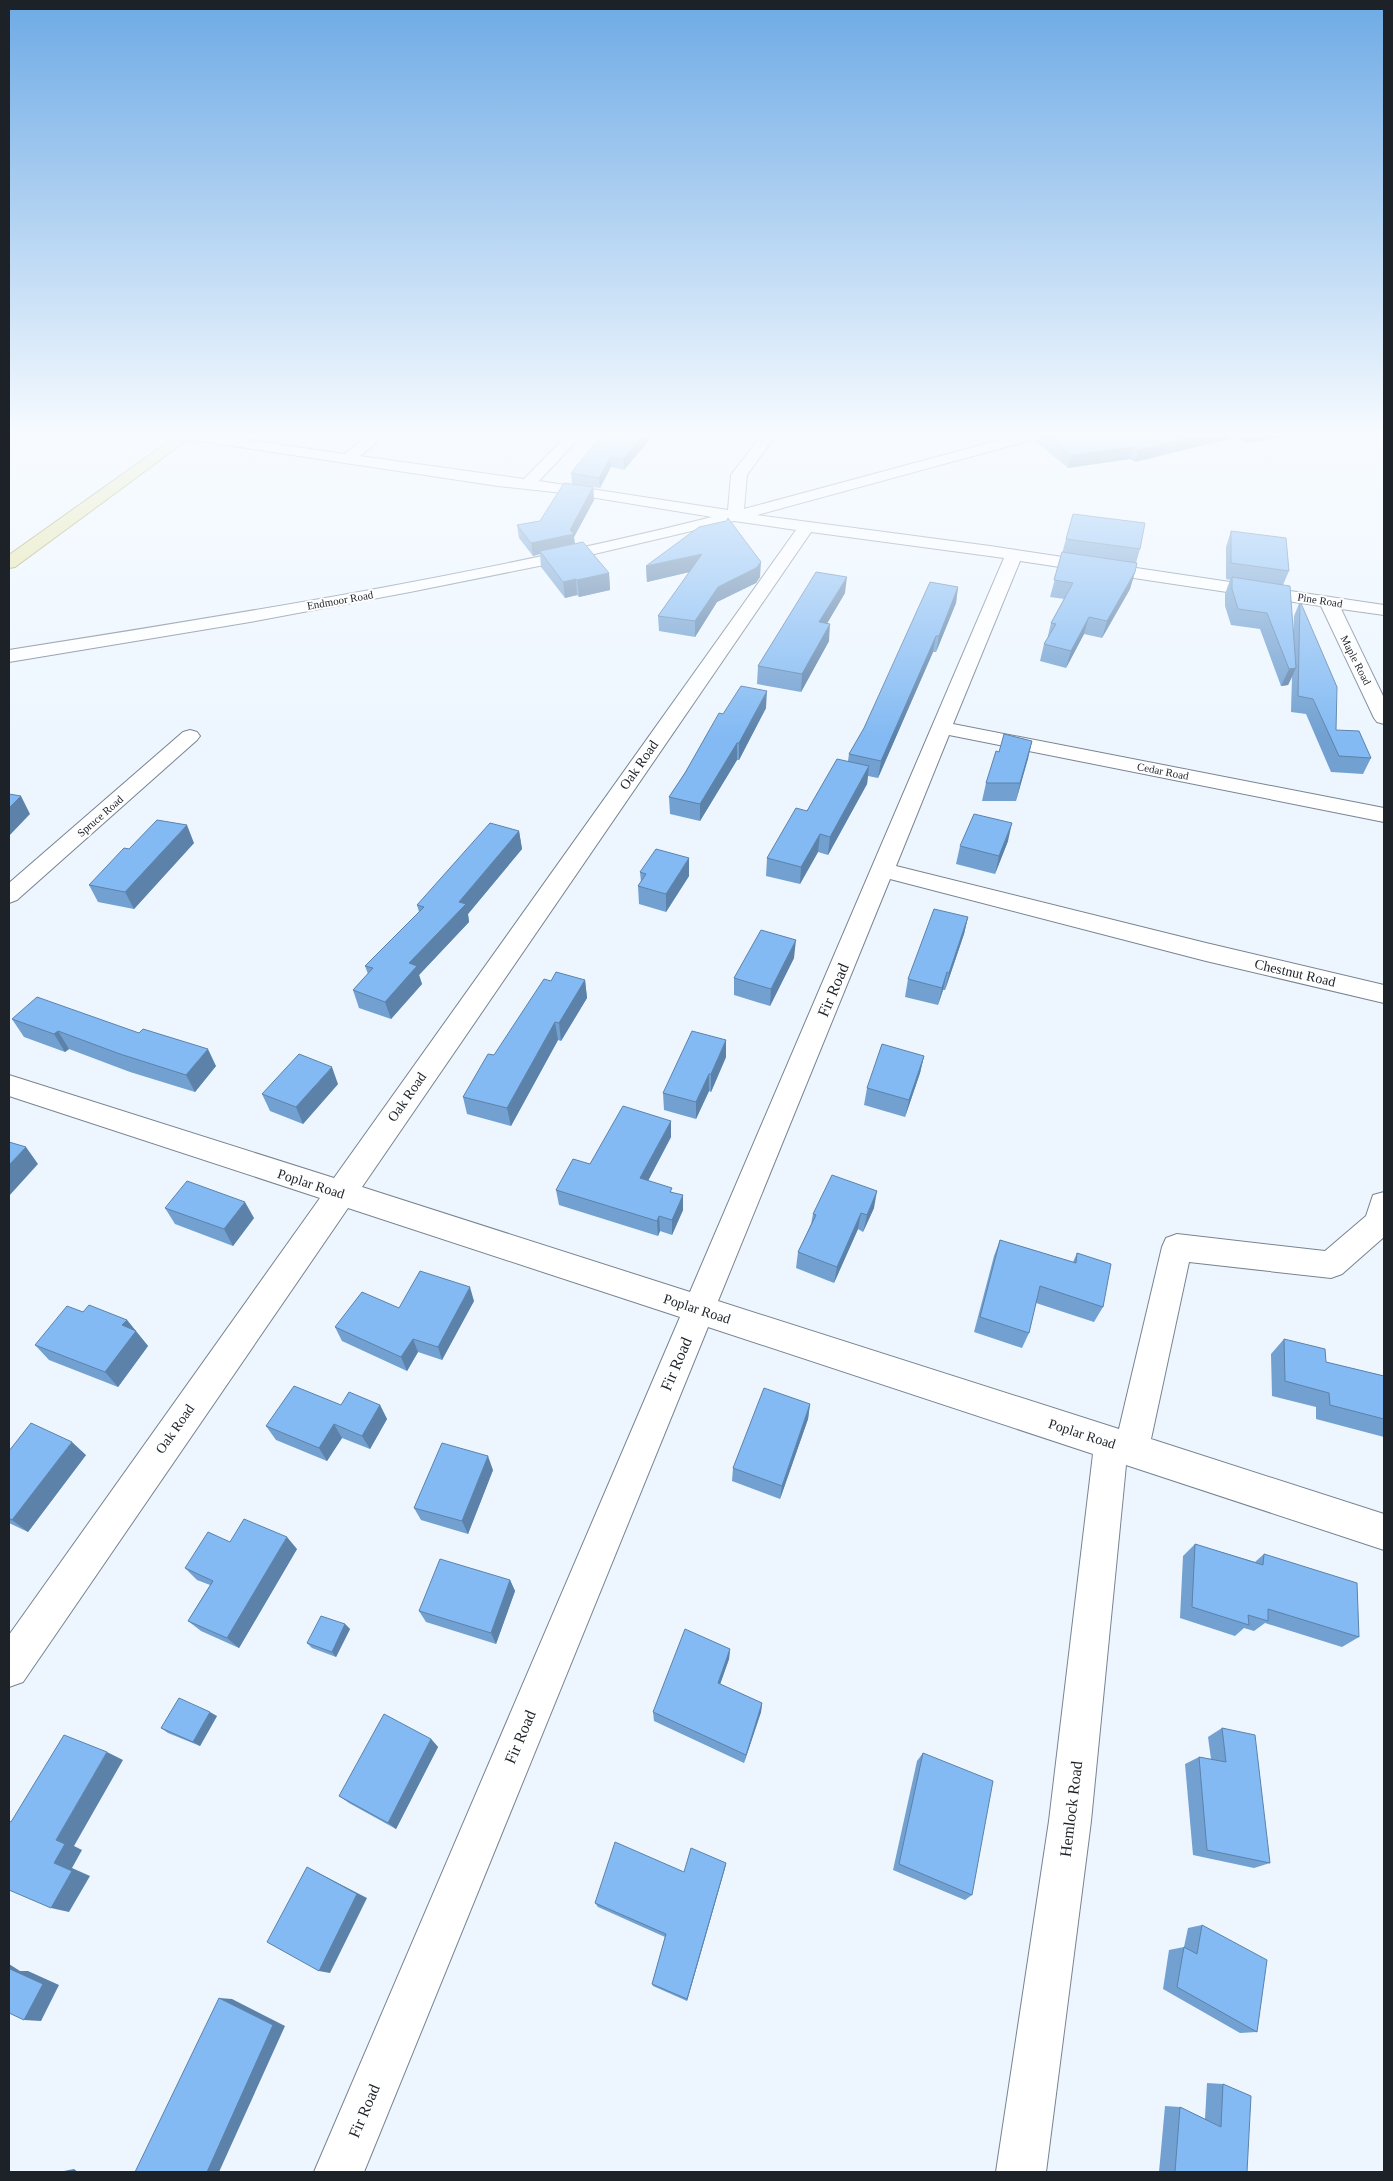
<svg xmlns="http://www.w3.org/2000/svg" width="1393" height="2181" font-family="Georgia,serif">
<rect width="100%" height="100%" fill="#edf6ff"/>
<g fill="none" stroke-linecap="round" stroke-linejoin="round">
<g stroke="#788491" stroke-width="2">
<path id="minor" d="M 181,432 L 194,432 L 344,454 L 373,432 L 389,432 L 360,456 L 524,479 L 570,432 L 585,432 L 539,481 L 728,510 L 731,475 L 764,432 L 778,432 L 747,475 L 744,509 L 1029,432 L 1052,432 L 1050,435 L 757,515 L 990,546 L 1384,605 L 1384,615 L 1341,609 L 1384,698 L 1384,724 L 1377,722 L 1374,718 L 1321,606 L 1020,561 L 953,724 L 1384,808 L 1384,822 L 949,735 L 896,866 L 1206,943 L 1384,985 L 1384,1003 L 1206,961 L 890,879 L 718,1301 L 1119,1429 L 1162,1247 L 1166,1238 L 1177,1234 L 1325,1251 L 1366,1216 L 1373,1195 L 1384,1192 L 1384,1237 L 1342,1274 L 1331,1278 L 1189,1262 L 1151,1439 L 1384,1514 L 1384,1550 L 1126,1465 L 1091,1821 L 1046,2172 L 996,2172 L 1049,1821 L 1093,1454 L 708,1327 L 364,2172 L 314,2172 L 680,1317 L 348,1208 L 23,1682 L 9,1687 L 9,1635 L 320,1198 L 9,1096 L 9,1075 L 334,1178 L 796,530 L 734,521 L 569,560 L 410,592 L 250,622 L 9,662 L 9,650 C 244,613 480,575 712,517 L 572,494 L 498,486 L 186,439 L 181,438 L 179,435 ZM 811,532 L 1004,558 L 690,1292 L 362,1187 Z
M 190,730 L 197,732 L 200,736 L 197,740 L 17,900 L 9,903 L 9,883 L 183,732 Z"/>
</g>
<g stroke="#93924a" stroke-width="2">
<path id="major" d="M 182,432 L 198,432 L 15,567 L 9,568 L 9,555 Z"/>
</g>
<use href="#minor" fill="#fff" fill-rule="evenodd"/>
<use href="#major" fill="#e4e29d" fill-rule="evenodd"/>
</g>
<path fill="#71a0d1" d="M 656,432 L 624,470 L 611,467 L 600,488 L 593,487 L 594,500 L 574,537 L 575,544 L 609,573 L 610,590 L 579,597 L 577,595 L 565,598 L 541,567 L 540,554 L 533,556 L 519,538 L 517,525 L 540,521 L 572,484 L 571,473 Z
M 1037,432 L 1319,432 L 1244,443 L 1236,437 L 1135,462 L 1130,459 L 1068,468 L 1035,441 Z
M 1231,531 L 1289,571 L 1283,585 L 1293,636 L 1294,616 L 1300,601 L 1336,730 L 1371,758 L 1363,774 L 1331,772 L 1306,714 L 1291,712 L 1292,677 L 1288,685 L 1281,686 L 1260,629 L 1231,625 L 1225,606 L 1225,594 L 1230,580 L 1226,579 L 1226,547 Z
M 1066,539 L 1140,549 L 1136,563 L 1135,572 L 1130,589 L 1102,638 L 1084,634 L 1066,668 L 1040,661 L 1044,644 L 1047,640 L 1051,623 L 1064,599 L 1050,597 Z
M 646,566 L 760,577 L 756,583 L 717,602 L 695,637 L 659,631 L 658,616 L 690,572 L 647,582 Z
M 958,587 L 956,603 L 936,652 L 933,652 L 878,778 L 868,776 L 867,784 L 828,855 L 818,852 L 800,884 L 766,876 L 767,858 L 848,761 L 849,754 Z
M 845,593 L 827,623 L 829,641 L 801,692 L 757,684 L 758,666 Z
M 766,708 L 739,760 L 737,760 L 700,821 L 670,814 L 669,797 L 723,714 Z
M 1032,741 L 1016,801 L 982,801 L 986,783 L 999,752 Z
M 519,831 L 522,849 L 468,914 L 469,922 L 419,975 L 422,984 L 391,1019 L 359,1008 L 353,990 L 368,974 L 365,966 L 419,912 L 417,905 Z
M 1008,841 L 995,874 L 956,864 L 960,846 Z
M 194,843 L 134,909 L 98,902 L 89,885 L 129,849 Z
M 640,872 L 689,876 L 666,912 L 639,904 L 638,886 L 641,882 Z
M 968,917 L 964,934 L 945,990 L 943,990 L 938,1005 L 905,997 L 908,979 Z
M 794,958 L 770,1006 L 734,995 L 734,978 Z
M 585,980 L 587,998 L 561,1041 L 558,1040 L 511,1126 L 467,1114 L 463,1097 L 551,981 Z
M 12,1019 L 216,1066 L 195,1092 L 130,1072 L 69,1049 L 65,1052 L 24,1037 Z
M 924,1056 L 920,1073 L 905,1117 L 864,1105 L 867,1088 Z
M 726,1057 L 711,1092 L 709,1091 L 696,1119 L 664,1110 L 663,1093 Z
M 338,1084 L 303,1124 L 270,1111 L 262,1094 Z
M 671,1137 L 648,1181 L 672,1192 L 683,1210 L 672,1235 L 660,1231 L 658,1236 L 559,1205 L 556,1190 L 590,1164 Z
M 165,1208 L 254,1218 L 233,1246 L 175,1224 Z
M 874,1208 L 863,1232 L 858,1229 L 834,1283 L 796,1268 L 798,1252 L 811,1224 L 813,1214 Z
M 1000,1240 L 1073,1262 L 1077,1253 L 1103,1307 L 1094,1322 L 1036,1303 L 1029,1333 L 1022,1348 L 974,1332 L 994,1256 Z
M 474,1301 L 442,1360 L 418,1352 L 407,1371 L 342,1341 L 335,1327 L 399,1308 Z
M 83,1312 L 127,1320 L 148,1346 L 118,1387 L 49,1360 L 35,1345 Z
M 1284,1339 L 1326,1362 L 1384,1376 L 1384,1437 L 1316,1419 L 1316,1407 L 1272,1396 L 1271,1354 Z
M 810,1404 L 808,1419 L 780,1499 L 732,1481 L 733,1468 Z
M 341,1405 L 380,1405 L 387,1419 L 370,1449 L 342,1438 L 327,1461 L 276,1440 L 266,1426 Z
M 9,1451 L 86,1455 L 28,1532 L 9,1523 Z
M 493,1470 L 468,1534 L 421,1520 L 414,1508 Z
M 230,1542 L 297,1549 L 239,1648 L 201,1631 L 188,1621 L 210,1585 L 197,1580 L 185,1568 Z
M 1195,1544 L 1255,1562 L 1264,1554 L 1359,1637 L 1342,1647 L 1265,1623 L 1254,1631 L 1244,1628 L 1235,1636 L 1180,1618 L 1183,1556 Z
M 510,1580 L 515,1591 L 496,1644 L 426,1622 L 419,1611 Z
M 345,1624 L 350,1629 L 336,1657 L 312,1648 L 307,1643 Z
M 730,1649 L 729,1659 L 720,1684 L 762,1703 L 761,1712 L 744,1763 L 654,1721 L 653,1712 Z
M 217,1716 L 200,1746 L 168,1733 L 161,1728 Z
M 1222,1728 L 1270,1863 L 1254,1868 L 1193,1855 L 1185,1764 L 1199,1757 L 1211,1759 L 1208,1737 Z
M 431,1739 L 438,1747 L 396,1829 L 349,1803 L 339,1796 Z
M 923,1753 L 972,1895 L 965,1900 L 893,1870 L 917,1761 Z
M 726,1863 L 725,1868 L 687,2001 L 653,1986 L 652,1984 L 665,1937 L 598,1907 L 595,1903 L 684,1872 Z
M 1202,1925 L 1257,2032 L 1240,2033 L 1163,1989 L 1169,1950 L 1184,1947 L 1188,1928 Z
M 1207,2083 L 1223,2084 L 1247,2172 L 1159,2172 L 1165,2106 L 1180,2107 L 1205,2119 Z"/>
<path fill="#5c82aa" d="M 647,432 L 656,432 L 624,470 L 623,459 Z
M 1213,432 L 1238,432 L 1236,437 L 1135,462 L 1139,450 Z
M 1248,432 L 1319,432 L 1244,443 Z
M 1133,447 L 1130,459 L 1068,468 L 1071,455 Z
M 611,457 L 611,467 L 600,488 L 599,478 Z
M 593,487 L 594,500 L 574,537 L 575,547 L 540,551 L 540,554 L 533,556 L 531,543 L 570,530 Z
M 702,554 L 702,569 L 647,582 L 646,566 Z
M 761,562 L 760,577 L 756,583 L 717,602 L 695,637 L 695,621 L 718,587 Z
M 1135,572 L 1130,589 L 1102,638 L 1107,621 Z
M 609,573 L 610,590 L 579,597 L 577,580 Z
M 847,577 L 845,593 L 818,639 L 819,622 Z
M 576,579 L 577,595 L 565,598 L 563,582 Z
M 958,587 L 956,603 L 936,652 L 939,636 Z
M 1089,617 L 1084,634 L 1066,668 L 1071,651 Z
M 830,624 L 829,641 L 801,692 L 802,674 Z
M 936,636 L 933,652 L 878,778 L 881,761 Z
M 1296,668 L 1288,685 L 1281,686 L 1289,669 Z
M 767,691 L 766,708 L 739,760 L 739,743 Z
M 1032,741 L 1028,759 L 1016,801 L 1020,783 Z
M 737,743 L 737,760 L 700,821 L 700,804 Z
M 869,766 L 867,784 L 828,855 L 830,837 Z
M 21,796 L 30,814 L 9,836 L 9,808 Z
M 1012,823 L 1008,841 L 995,874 L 999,856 Z
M 187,825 L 194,843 L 134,909 L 125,892 Z
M 519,831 L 522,849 L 468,914 L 469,922 L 419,975 L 422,984 L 391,1019 L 385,1002 L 409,963 L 459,902 Z
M 820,834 L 818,852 L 800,884 L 801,867 Z
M 689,858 L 689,876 L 666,912 L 666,894 Z
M 968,917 L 964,934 L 945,990 L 949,973 Z
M 796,940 L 794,958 L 770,1006 L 771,989 Z
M 947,972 L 943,990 L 938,1005 L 942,988 Z
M 585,980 L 587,998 L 561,1041 L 559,1023 Z
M 555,1022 L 558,1040 L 511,1126 L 507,1108 Z
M 58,1031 L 69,1049 L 65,1052 L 54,1034 Z
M 726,1040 L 726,1057 L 711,1092 L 711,1074 Z
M 208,1049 L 216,1066 L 195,1092 L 186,1075 Z
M 924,1056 L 920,1073 L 905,1117 L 909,1100 Z
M 332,1067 L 338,1084 L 303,1124 L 296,1107 Z
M 709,1074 L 709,1091 L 696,1119 L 696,1102 Z
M 671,1121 L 671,1137 L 641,1194 L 640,1178 Z
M 26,1147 L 38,1164 L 9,1196 L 9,1165 Z
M 877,1191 L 874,1208 L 863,1232 L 867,1215 Z
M 683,1195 L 683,1210 L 672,1235 L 672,1220 Z
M 245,1202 L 254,1218 L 233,1246 L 224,1229 Z
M 861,1213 L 858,1229 L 834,1283 L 837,1267 Z
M 659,1216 L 660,1231 L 658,1236 L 657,1221 Z
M 470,1287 L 474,1301 L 442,1360 L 438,1347 Z
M 127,1320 L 148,1346 L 118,1387 L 105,1372 L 122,1325 Z
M 413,1339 L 418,1352 L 407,1371 L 401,1357 Z
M 810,1404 L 808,1419 L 780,1499 L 782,1486 Z
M 380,1405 L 387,1419 L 370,1449 L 362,1436 Z
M 334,1424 L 342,1438 L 327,1461 L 319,1448 Z
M 72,1442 L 86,1455 L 28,1532 L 12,1520 Z
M 488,1456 L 493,1470 L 468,1534 L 462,1521 Z
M 287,1537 L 297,1549 L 239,1648 L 227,1638 Z
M 510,1580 L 515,1591 L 496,1644 L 491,1633 Z
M 345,1624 L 350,1629 L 336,1657 L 332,1652 Z
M 730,1649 L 729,1659 L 717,1693 L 718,1683 Z
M 762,1703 L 761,1712 L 744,1763 L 746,1755 Z
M 210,1712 L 217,1716 L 200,1746 L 193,1742 Z
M 431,1739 L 438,1747 L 396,1829 L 388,1823 Z
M 107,1752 L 123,1760 L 74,1846 L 82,1850 L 72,1868 L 90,1876 L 69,1912 L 51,1908 L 56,1840 Z
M 726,1863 L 725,1868 L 687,2001 L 687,1999 Z
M 307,1867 L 367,1898 L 330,1973 L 319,1971 Z
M 9,1964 L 20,1971 L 28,1971 L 59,1985 L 41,2021 L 24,2020 L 9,1972 Z
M 219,1998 L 232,1999 L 285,2026 L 219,2172 L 207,2172 Z
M 74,2169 L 78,2172 L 66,2172 L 64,2171 Z"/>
<path fill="#83baf3" stroke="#5c82aa" d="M 604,432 L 647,432 L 623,459 L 611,457 L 599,478 L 571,473 Z
M 1041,432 L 1213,432 L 1139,450 L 1133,447 L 1071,455 Z
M 564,483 L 593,487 L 570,530 L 574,534 L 531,543 L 517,525 L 540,521 Z
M 1073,514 L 1145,523 L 1140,549 L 1066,539 Z
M 728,518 L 761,562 L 756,568 L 718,587 L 695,621 L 658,616 L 702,554 L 646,566 L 699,527 L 726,521 Z
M 1231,531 L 1286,538 L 1289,571 L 1231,563 Z
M 583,542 L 609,573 L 577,580 L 576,579 L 563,582 L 540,551 Z
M 1062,552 L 1137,563 L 1135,572 L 1107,621 L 1089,617 L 1071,651 L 1044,644 L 1056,624 L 1051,623 L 1073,583 L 1054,580 Z
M 816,572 L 847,577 L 819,622 L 830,624 L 802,674 L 758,666 Z
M 1232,577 L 1290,586 L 1296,668 L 1289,669 L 1267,613 L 1238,609 L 1232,589 Z
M 930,582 L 958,587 L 939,636 L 936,636 L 881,761 L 849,754 L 864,728 Z
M 1300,601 L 1337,687 L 1336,730 L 1359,731 L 1371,758 L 1339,756 L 1313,699 L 1298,696 Z
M 741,686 L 767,691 L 739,743 L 737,743 L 700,804 L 669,797 L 685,773 L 719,713 L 723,714 Z
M 1004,734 L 1032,741 L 1020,783 L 986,783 L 996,751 L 999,752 Z
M 837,759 L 869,766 L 830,837 L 820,834 L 801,867 L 767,858 L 796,808 L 807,811 Z
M 9,794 L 21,796 L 9,808 Z
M 974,814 L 1012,823 L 999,856 L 960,846 Z
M 157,820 L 187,825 L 125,892 L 89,885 L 124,848 L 129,849 Z
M 490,823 L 519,831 L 459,902 L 466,904 L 409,963 L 417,966 L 385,1002 L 353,990 L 373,968 L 365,966 L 424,907 L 417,905 Z
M 656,849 L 689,858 L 666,894 L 638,886 L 646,874 L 640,872 Z
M 934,909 L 968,917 L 949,973 L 947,972 L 942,988 L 908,979 Z
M 761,930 L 796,940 L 771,989 L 734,978 Z
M 556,972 L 585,980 L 559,1023 L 555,1022 L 507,1108 L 463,1097 L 488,1054 L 494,1055 L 544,979 L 551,981 Z
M 37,997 L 139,1033 L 143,1029 L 208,1049 L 186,1075 L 120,1054 L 58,1031 L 54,1034 L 12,1019 Z
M 692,1031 L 726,1040 L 711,1074 L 709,1074 L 696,1102 L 663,1093 Z
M 882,1044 L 924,1056 L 909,1100 L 867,1088 Z
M 299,1054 L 332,1067 L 296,1107 L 262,1094 Z
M 623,1106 L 671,1121 L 640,1178 L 672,1188 L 670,1192 L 683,1195 L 672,1220 L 659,1216 L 657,1221 L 556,1190 L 573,1159 L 590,1164 Z
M 9,1142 L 26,1147 L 9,1165 Z
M 832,1175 L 877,1191 L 867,1215 L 861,1213 L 837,1267 L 798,1252 L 816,1215 L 813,1214 Z
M 187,1181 L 245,1202 L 224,1229 L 165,1208 Z
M 1000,1240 L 1076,1263 L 1077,1253 L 1111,1264 L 1103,1307 L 1040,1286 L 1029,1333 L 980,1317 Z
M 420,1271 L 470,1287 L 438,1347 L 413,1339 L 401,1357 L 335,1327 L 362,1292 L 399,1308 Z
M 89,1305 L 127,1320 L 122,1325 L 136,1331 L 105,1372 L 35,1345 L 67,1306 L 83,1312 Z
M 1284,1339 L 1325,1349 L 1326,1362 L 1384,1376 L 1384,1419 L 1330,1405 L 1329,1393 L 1285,1381 Z
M 294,1386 L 341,1405 L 349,1392 L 380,1405 L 362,1436 L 334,1424 L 319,1448 L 266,1426 Z
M 764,1388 L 810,1404 L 782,1486 L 733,1468 Z
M 31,1423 L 72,1442 L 12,1520 L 9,1518 L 9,1451 Z
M 442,1443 L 488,1456 L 462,1521 L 414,1508 Z
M 244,1519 L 287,1537 L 227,1638 L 188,1621 L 213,1581 L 185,1568 L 208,1532 L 230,1542 Z
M 1195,1544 L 1263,1565 L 1264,1554 L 1357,1583 L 1359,1637 L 1268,1609 L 1268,1621 L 1248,1615 L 1249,1625 L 1192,1607 Z
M 440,1559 L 510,1580 L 491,1633 L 419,1611 Z
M 321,1616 L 345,1624 L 332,1652 L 307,1643 Z
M 685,1629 L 730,1649 L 718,1683 L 762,1703 L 746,1755 L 653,1712 Z
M 179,1698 L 210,1712 L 193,1742 L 161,1728 Z
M 384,1714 L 431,1739 L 388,1823 L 339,1796 Z
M 1222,1728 L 1255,1735 L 1270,1863 L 1207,1850 L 1199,1757 L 1226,1762 Z
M 64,1735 L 107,1752 L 56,1840 L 65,1844 L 54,1863 L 72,1871 L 51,1908 L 9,1890 L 9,1821 L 11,1822 Z
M 923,1753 L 993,1781 L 972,1895 L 899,1864 Z
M 615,1842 L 684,1872 L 691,1848 L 726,1863 L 687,1999 L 652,1984 L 666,1934 L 595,1903 Z
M 307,1867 L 357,1894 L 319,1971 L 267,1942 Z
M 1202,1925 L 1267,1960 L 1257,2032 L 1177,1987 L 1184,1947 L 1197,1954 Z
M 10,1969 L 43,1984 L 24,2020 L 9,2013 L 9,1972 Z
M 219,1998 L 273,2025 L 207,2172 L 135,2172 Z
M 1223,2084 L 1251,2096 L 1247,2172 L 1175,2172 L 1180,2107 L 1221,2127 Z"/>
<linearGradient id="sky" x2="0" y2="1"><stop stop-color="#6daae5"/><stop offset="0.59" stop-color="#f7fbff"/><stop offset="1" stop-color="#f7fbff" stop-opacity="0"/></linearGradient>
<rect width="1393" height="737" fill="url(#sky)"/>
<g text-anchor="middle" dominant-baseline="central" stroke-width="4" stroke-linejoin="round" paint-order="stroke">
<g font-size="11" fill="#1d2228" stroke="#fff">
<text transform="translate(340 600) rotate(-10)">Endmoor Road</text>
<text transform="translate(1320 600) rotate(9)">Pine Road</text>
<text transform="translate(1356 660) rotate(63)">Maple Road</text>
<text transform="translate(1163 771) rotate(11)">Cedar Road</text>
<text transform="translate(100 816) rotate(-41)">Spruce Road</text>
</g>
<g font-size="14" fill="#1d2228" stroke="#fff">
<text transform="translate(639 765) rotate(-55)">Oak Road</text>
<text transform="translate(1295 973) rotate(13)">Chestnut Road</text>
<text transform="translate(407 1097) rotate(-55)">Oak Road</text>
<text transform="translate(311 1184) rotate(18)">Poplar Road</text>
<text transform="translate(697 1309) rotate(18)">Poplar Road</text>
<text transform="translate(175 1429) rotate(-55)">Oak Road</text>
<text transform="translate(1082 1434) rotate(18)">Poplar Road</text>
</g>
<g font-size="16" fill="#1d2228" stroke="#fff">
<text transform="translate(833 990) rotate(-67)">Fir Road</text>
<text transform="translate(676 1364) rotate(-67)">Fir Road</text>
<text transform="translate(520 1737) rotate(-67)">Fir Road</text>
<text transform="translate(1071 1809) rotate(-83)">Hemlock Road</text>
<text transform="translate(364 2111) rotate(-67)">Fir Road</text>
</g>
</g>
<rect width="1393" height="2181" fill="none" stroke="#1d2228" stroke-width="20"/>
</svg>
